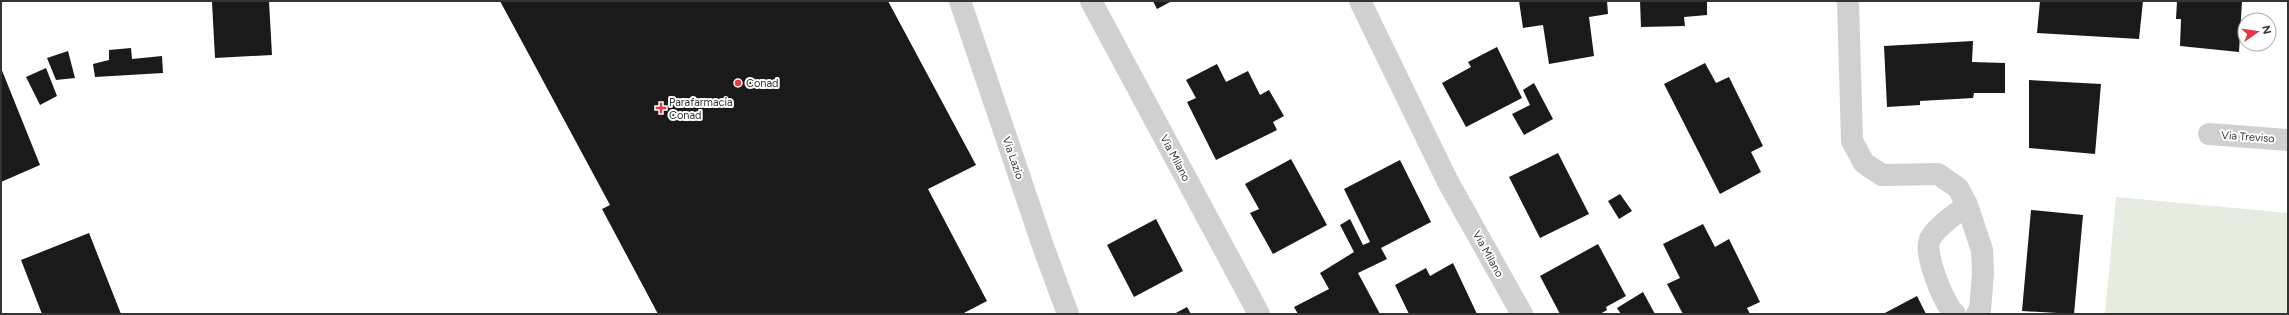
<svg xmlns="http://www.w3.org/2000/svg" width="2289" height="315" font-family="Figtree,sans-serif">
<rect width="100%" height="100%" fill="#fff"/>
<path fill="#e6ecdf" d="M 2116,197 L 2288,213 L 2288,314 L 2105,314 Z"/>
<path fill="#1a1a1a" d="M 269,1 L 272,55 L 215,58 L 212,2 Z
M 500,1 L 888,1 L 976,165 L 928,189 L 987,301 L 962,314 L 658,314 L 602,209 L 610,205 Z
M 1153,1 L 1172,1 L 1157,9 Z
M 1519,1 L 1607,1 L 1608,14 L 1589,17 L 1594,56 L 1549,64 L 1543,25 L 1523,28 Z
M 1640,1 L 1707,1 L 1707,15 L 1684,17 L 1685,26 L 1641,27 Z
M 2040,1 L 2143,1 L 2139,39 L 2037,33 Z
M 2177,1 L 2242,1 L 2239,52 L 2180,46 L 2181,19 L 2176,19 Z
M 1973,41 L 1972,62 L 2005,63 L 2005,93 L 1974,93 L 1973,98 L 1920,101 L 1920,105 L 1887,107 L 1884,46 Z
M 1497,47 L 1522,98 L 1466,127 L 1442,83 L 1471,67 L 1468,62 Z
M 131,48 L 132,59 L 162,56 L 163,73 L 95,77 L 93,64 L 109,60 L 109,50 Z
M 68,51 L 75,78 L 56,80 L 47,58 Z
M 1705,63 L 1716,83 L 1729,77 L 1763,146 L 1751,152 L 1761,172 L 1720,194 L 1664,84 Z
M 1217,64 L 1226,82 L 1248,71 L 1260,95 L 1269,90 L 1284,116 L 1273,122 L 1277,130 L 1216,160 L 1187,102 L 1196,98 L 1186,80 Z
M 1,68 L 40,165 L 1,182 Z
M 46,68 L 57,96 L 40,105 L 26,77 Z
M 2029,80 L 2101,84 L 2095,154 L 2029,148 Z
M 1534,83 L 1553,119 L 1524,135 L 1512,114 L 1530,105 L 1523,90 Z
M 1558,153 L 1589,214 L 1540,238 L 1509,177 Z
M 1291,159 L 1327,225 L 1273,254 L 1250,213 L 1259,209 L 1245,184 Z
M 1400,160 L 1431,222 L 1381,248 L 1387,259 L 1358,273 L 1380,314 L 1298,314 L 1294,307 L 1329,289 L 1320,273 L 1354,252 L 1340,225 L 1350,219 L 1363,245 L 1370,242 L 1344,189 Z
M 1620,194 L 1632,211 L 1619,219 L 1608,201 Z
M 2031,210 L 2083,215 L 2074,314 L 2022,311 Z
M 1156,219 L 1183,271 L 1134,297 L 1107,245 Z
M 1703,224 L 1715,247 L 1729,239 L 1760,302 L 1747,308 L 1750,314 L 1683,314 L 1667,284 L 1680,278 L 1663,244 Z
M 89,233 L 121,314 L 42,314 L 21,260 Z
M 1598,244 L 1626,296 L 1606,307 L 1607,310 L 1600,314 L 1560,314 L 1540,276 Z
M 1453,263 L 1477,314 L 1409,314 L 1395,285 L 1426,268 L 1430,276 Z
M 1643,292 L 1655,314 L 1621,314 L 1617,308 Z
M 1917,296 L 1926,314 L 1883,314 Z
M 1187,307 L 1191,314 L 1174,314 Z"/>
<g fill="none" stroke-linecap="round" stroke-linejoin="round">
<path stroke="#d0d0d0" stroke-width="22" d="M 960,1 L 1044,249 L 1068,314
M 1091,1 L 1259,314
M 1360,1 L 1448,182 L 1522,314
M 1848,1 L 1852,141 L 1864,163 L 1882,175 L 1938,174 L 1958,188 L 1967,205 L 1982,250 L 1983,273 L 1980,311 L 1977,314
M 2209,134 L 2288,140
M 1955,314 C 1944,305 1923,252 1930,239 C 1938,225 1955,215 1967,205"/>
</g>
<g fill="#e63946" stroke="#fff" stroke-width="1.5">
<circle cx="738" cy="83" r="4"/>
<path d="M659 102h4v4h4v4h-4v4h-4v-4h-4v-4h4z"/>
</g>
<g text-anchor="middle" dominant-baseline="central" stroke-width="4" stroke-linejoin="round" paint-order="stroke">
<g font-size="11" fill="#333" stroke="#fff" text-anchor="start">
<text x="746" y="83">Conad</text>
<text x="669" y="102">Parafarmacia<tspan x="669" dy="13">Conad</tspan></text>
</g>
<g font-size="11" fill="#333" stroke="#fff">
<text transform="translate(2248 137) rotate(4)">Via Treviso</text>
<text transform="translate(1013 158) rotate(71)">Via Lazio</text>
<text transform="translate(1175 158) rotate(62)">Via Milano</text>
<text transform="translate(1488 254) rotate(61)">Via Milano</text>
</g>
</g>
<rect width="2289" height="315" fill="none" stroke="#333333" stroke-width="4"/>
<g transform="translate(2257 32) rotate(77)"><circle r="19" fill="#ffffff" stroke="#adadad"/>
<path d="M0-3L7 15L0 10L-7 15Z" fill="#e63946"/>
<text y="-6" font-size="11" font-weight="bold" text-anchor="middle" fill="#333333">N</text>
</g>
</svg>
